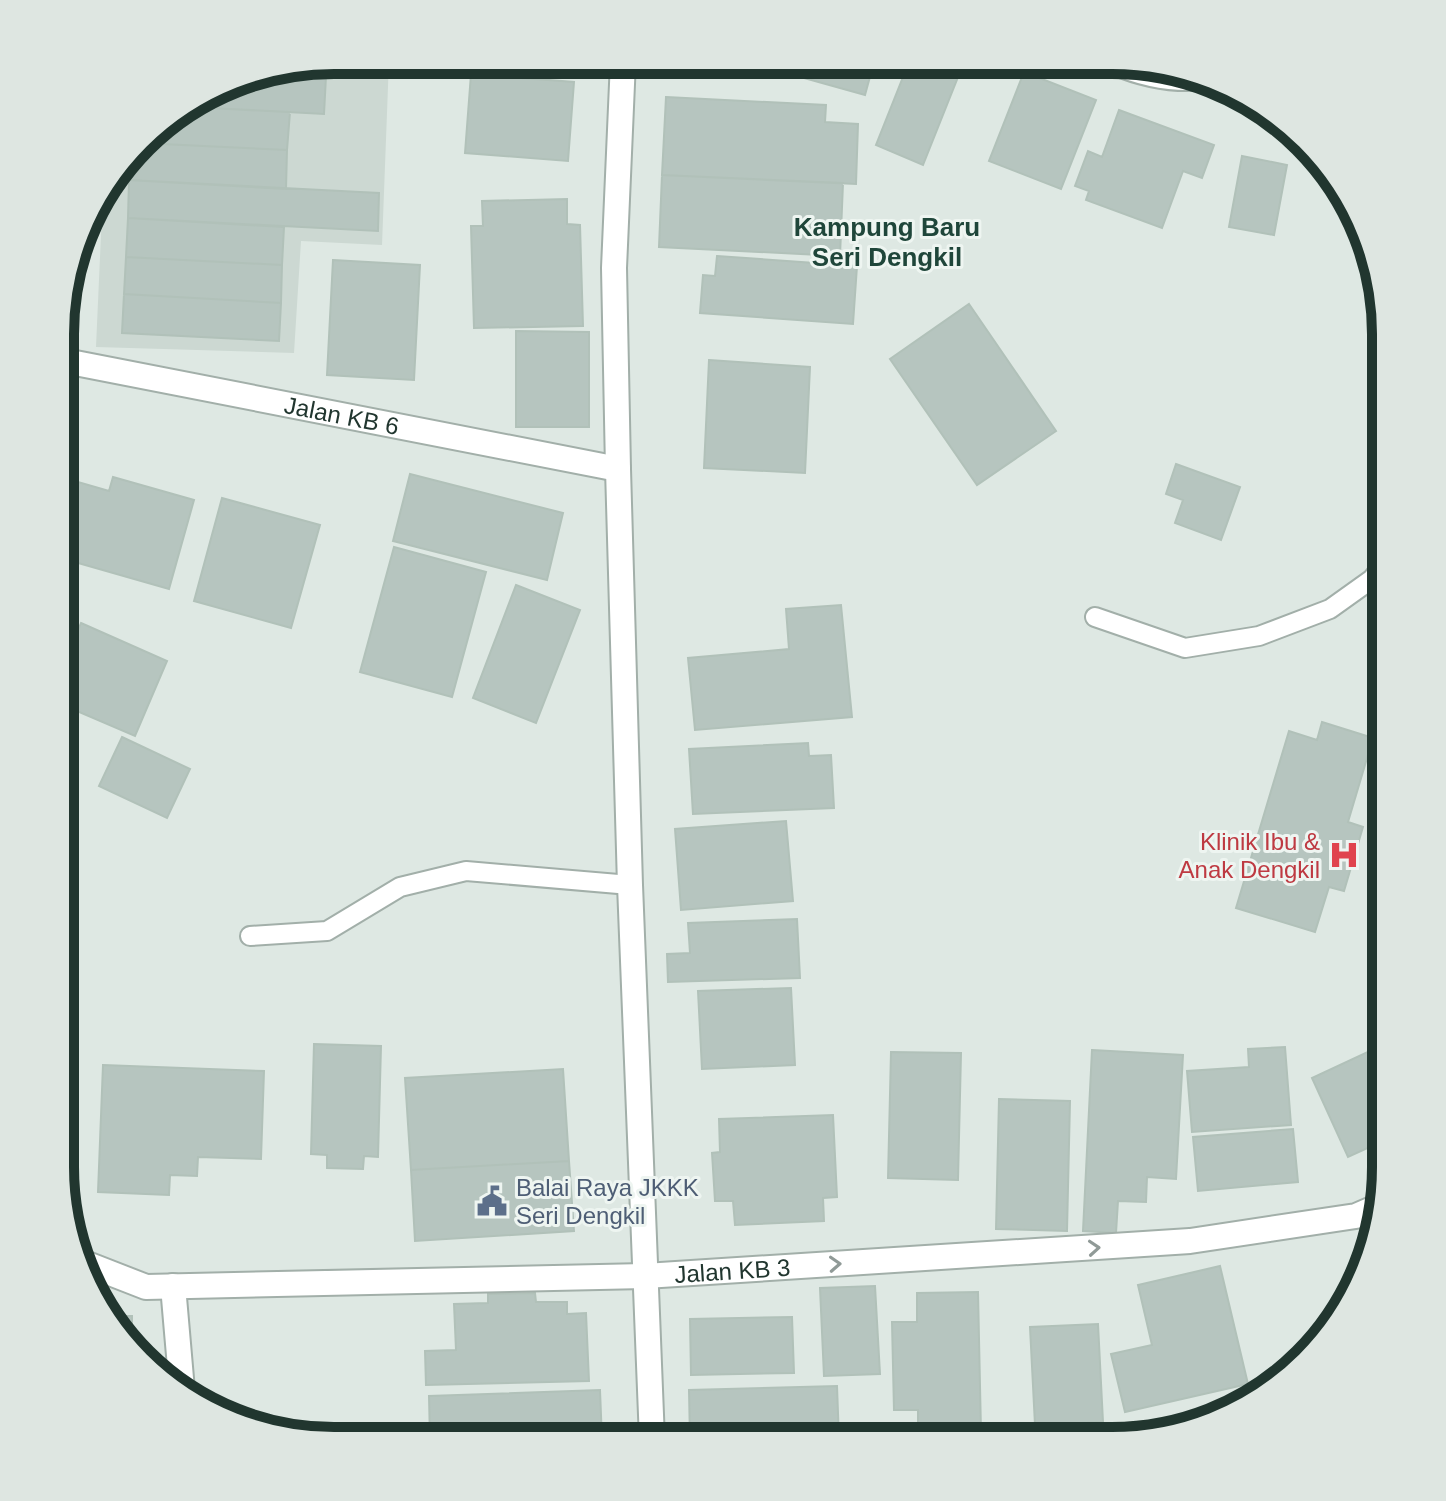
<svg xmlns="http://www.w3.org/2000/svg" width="1446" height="1501" font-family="Arial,sans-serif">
<rect width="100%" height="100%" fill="#dee8e3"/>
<path fill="#ccd8d2" d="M 334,60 L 389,60 L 382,245 L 301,241 L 294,353 L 96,347 L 103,190 L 154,128 L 245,75 Z"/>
<path fill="#b6c5bf" stroke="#b1c1b9" stroke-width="2" d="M 327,61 L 326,76 L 258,73 Z
M 724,61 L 764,61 L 763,70 Z
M 781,61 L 874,62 L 865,95 L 779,71 Z
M 909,62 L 964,62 L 923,165 L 876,145 Z
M 1024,72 L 1096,100 L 1061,189 L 989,161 Z
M 258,73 L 326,76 L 324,114 L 189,107 L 245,75 Z
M 471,74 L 574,82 L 568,161 L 465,153 Z
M 666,97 L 826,105 L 825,122 L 858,124 L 856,184 L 662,175 Z
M 189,107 L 290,112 L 287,150 L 141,143 L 154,128 Z
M 1119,110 L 1214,145 L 1202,178 L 1183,171 L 1162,228 L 1086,200 L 1089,191 L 1075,186 L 1088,151 L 1102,157 Z
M 141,143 L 287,150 L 286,189 L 129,180 L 130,156 Z
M 1242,156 L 1287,165 L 1274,235 L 1229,227 Z
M 662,175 L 843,183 L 840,256 L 659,247 Z
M 129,180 L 379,193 L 378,231 L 128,218 Z
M 567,199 L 567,224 L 580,225 L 583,326 L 474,328 L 471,226 L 483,226 L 482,201 Z
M 128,218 L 284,227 L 282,265 L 126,257 Z
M 717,256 L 857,266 L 853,324 L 700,313 L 703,275 L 715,276 Z
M 126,257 L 282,265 L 281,303 L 124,294 Z
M 333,260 L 420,265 L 414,380 L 327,375 Z
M 124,294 L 281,303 L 279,341 L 122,333 Z
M 969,304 L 1056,431 L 977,485 L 890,359 Z
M 516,331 L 589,332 L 589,427 L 516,427 Z
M 709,360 L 810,367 L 805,473 L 704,468 Z
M 1176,464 L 1240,487 L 1221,540 L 1175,523 L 1183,500 L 1166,494 Z
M 410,474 L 563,513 L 547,580 L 393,541 Z
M 113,477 L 194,500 L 169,589 L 64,559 L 64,503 L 71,480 L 109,491 Z
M 222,498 L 320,525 L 291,628 L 194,601 Z
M 394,547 L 486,572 L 452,697 L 360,672 Z
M 516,585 L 580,610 L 536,723 L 473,698 Z
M 841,605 L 852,717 L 695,730 L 688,658 L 789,649 L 786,609 Z
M 81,623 L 167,661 L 135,736 L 63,705 L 63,665 Z
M 1322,722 L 1373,738 L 1348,822 L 1363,827 L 1344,891 L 1329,887 L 1315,932 L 1236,908 L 1289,731 L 1317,740 Z
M 122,737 L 190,769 L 167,818 L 99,786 Z
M 808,743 L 809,756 L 831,755 L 834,808 L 693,814 L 689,749 Z
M 786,821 L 793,901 L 681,910 L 675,829 Z
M 62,869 L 71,872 L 62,896 Z
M 797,919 L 800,978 L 668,982 L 667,954 L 690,953 L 688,923 Z
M 791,988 L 795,1065 L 702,1069 L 698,991 Z
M 314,1044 L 381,1046 L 378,1157 L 364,1156 L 363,1169 L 327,1168 L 327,1155 L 311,1154 Z
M 1285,1047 L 1291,1125 L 1192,1132 L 1187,1071 L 1249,1067 L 1248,1049 Z
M 1374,1049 L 1385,1074 L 1385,1090 L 1371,1096 L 1385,1126 L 1385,1140 L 1348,1157 L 1312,1078 Z
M 1092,1050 L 1183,1055 L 1176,1179 L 1147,1177 L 1146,1202 L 1118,1201 L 1116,1233 L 1083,1231 Z
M 891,1052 L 961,1053 L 958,1180 L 888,1178 Z
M 103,1065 L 264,1071 L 261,1159 L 198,1157 L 197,1176 L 170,1175 L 169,1195 L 98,1192 Z
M 563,1069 L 569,1161 L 411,1170 L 405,1078 Z
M 999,1099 L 1070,1101 L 1067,1231 L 996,1229 Z
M 833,1115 L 837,1197 L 823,1198 L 824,1221 L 735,1225 L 733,1201 L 715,1201 L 712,1153 L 720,1152 L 719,1119 Z
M 1293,1129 L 1298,1182 L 1198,1191 L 1193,1137 Z
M 569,1161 L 574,1231 L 415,1241 L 411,1170 Z
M 1220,1266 L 1248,1384 L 1125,1412 L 1111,1354 L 1152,1345 L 1138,1285 Z
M 875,1286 L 880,1374 L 824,1376 L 820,1288 Z
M 978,1292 L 981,1432 L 918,1433 L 918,1410 L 894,1410 L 892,1322 L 917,1322 L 917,1293 Z
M 535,1293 L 536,1302 L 567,1302 L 567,1314 L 586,1313 L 589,1381 L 426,1385 L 425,1351 L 456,1350 L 454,1304 L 488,1303 L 488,1294 Z
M 105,1316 L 132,1316 L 132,1344 L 106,1320 Z
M 792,1317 L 794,1373 L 691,1375 L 690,1319 Z
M 1098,1324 L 1103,1422 L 1035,1425 L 1030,1327 Z
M 837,1386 L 839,1440 L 690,1440 L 689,1390 Z
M 600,1390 L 602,1440 L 430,1440 L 429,1396 Z
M 356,1435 L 357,1440 L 316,1440 L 308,1438 Z"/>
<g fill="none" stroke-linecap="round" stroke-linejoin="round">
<g stroke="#a2afa9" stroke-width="22">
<path id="service" d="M 1095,617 L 1185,648 L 1259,636 L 1330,609 L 1372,579 L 1385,563
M 250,936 L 327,931 L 400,887 L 466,871 L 630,885"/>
</g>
<g stroke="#a2afa9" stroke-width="28">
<g id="minor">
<path d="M 623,61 L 614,268 L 618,469 L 630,885 L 652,1440"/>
<path d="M 1114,62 C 1140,73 1165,79 1193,78"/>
<path id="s1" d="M 65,361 L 618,469"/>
<path id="s2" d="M 87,1264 L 146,1287 L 645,1276 L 1190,1241 L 1356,1216 L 1379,1206"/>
<path d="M 173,1286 L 182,1390"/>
</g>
</g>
<use href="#service" stroke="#fff" stroke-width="18"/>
<use href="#minor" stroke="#fff" stroke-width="24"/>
</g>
<defs><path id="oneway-chevron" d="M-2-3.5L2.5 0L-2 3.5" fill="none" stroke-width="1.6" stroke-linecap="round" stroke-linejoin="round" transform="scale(2)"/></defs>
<g stroke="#909a97">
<use href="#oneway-chevron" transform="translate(1094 1248) rotate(-4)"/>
<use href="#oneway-chevron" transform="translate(835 1264) rotate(-3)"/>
</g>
<defs>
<g id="hospital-bare" transform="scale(2.4)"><path d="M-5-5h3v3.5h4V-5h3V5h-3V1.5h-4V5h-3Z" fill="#e0444e" stroke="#eef5f1" stroke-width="2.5" paint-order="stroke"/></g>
<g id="civic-bare" transform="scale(2.4)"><path d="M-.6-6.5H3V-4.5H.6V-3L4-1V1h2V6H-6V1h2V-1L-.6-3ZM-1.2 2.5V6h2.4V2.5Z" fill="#5c6f8a" stroke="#eef5f1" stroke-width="2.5" paint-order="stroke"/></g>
</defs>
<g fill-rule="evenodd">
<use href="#hospital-bare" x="1344" y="855"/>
<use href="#civic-bare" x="492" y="1201"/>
</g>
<g text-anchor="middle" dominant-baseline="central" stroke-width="6" stroke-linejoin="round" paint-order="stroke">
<g font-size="24" fill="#21362f" stroke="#eef5f1">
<text stroke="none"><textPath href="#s1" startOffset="282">Jalan KB 6</textPath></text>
<text stroke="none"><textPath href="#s2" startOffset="650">Jalan KB 3</textPath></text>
</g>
<g font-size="24" fill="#be3a42" stroke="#eef5f1" text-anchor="end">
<text x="1320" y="841">Klinik Ibu &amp;<tspan x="1320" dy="28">Anak Dengkil</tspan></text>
</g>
<g font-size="24" fill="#4e5e75" stroke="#eef5f1" text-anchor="start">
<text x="516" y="1187">Balai Raya JKKK<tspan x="516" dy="28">Seri Dengkil</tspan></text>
</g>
<g font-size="26" font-weight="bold" fill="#1f463a" stroke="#eef5f1">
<text x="887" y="227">Kampung Baru<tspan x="887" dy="30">Seri Dengkil</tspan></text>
</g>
</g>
<path d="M0 0H1446V1501H0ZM334 74H1112A260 260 0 0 1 1372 334V1167A260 260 0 0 1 1112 1427H334A260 260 0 0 1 74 1167V334A260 260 0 0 1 334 74Z" fill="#dee6e1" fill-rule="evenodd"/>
<path fill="none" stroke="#21362f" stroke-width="10" d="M334 74H1112A260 260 0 0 1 1372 334V1167A260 260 0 0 1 1112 1427H334A260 260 0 0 1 74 1167V334A260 260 0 0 1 334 74Z"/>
</svg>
